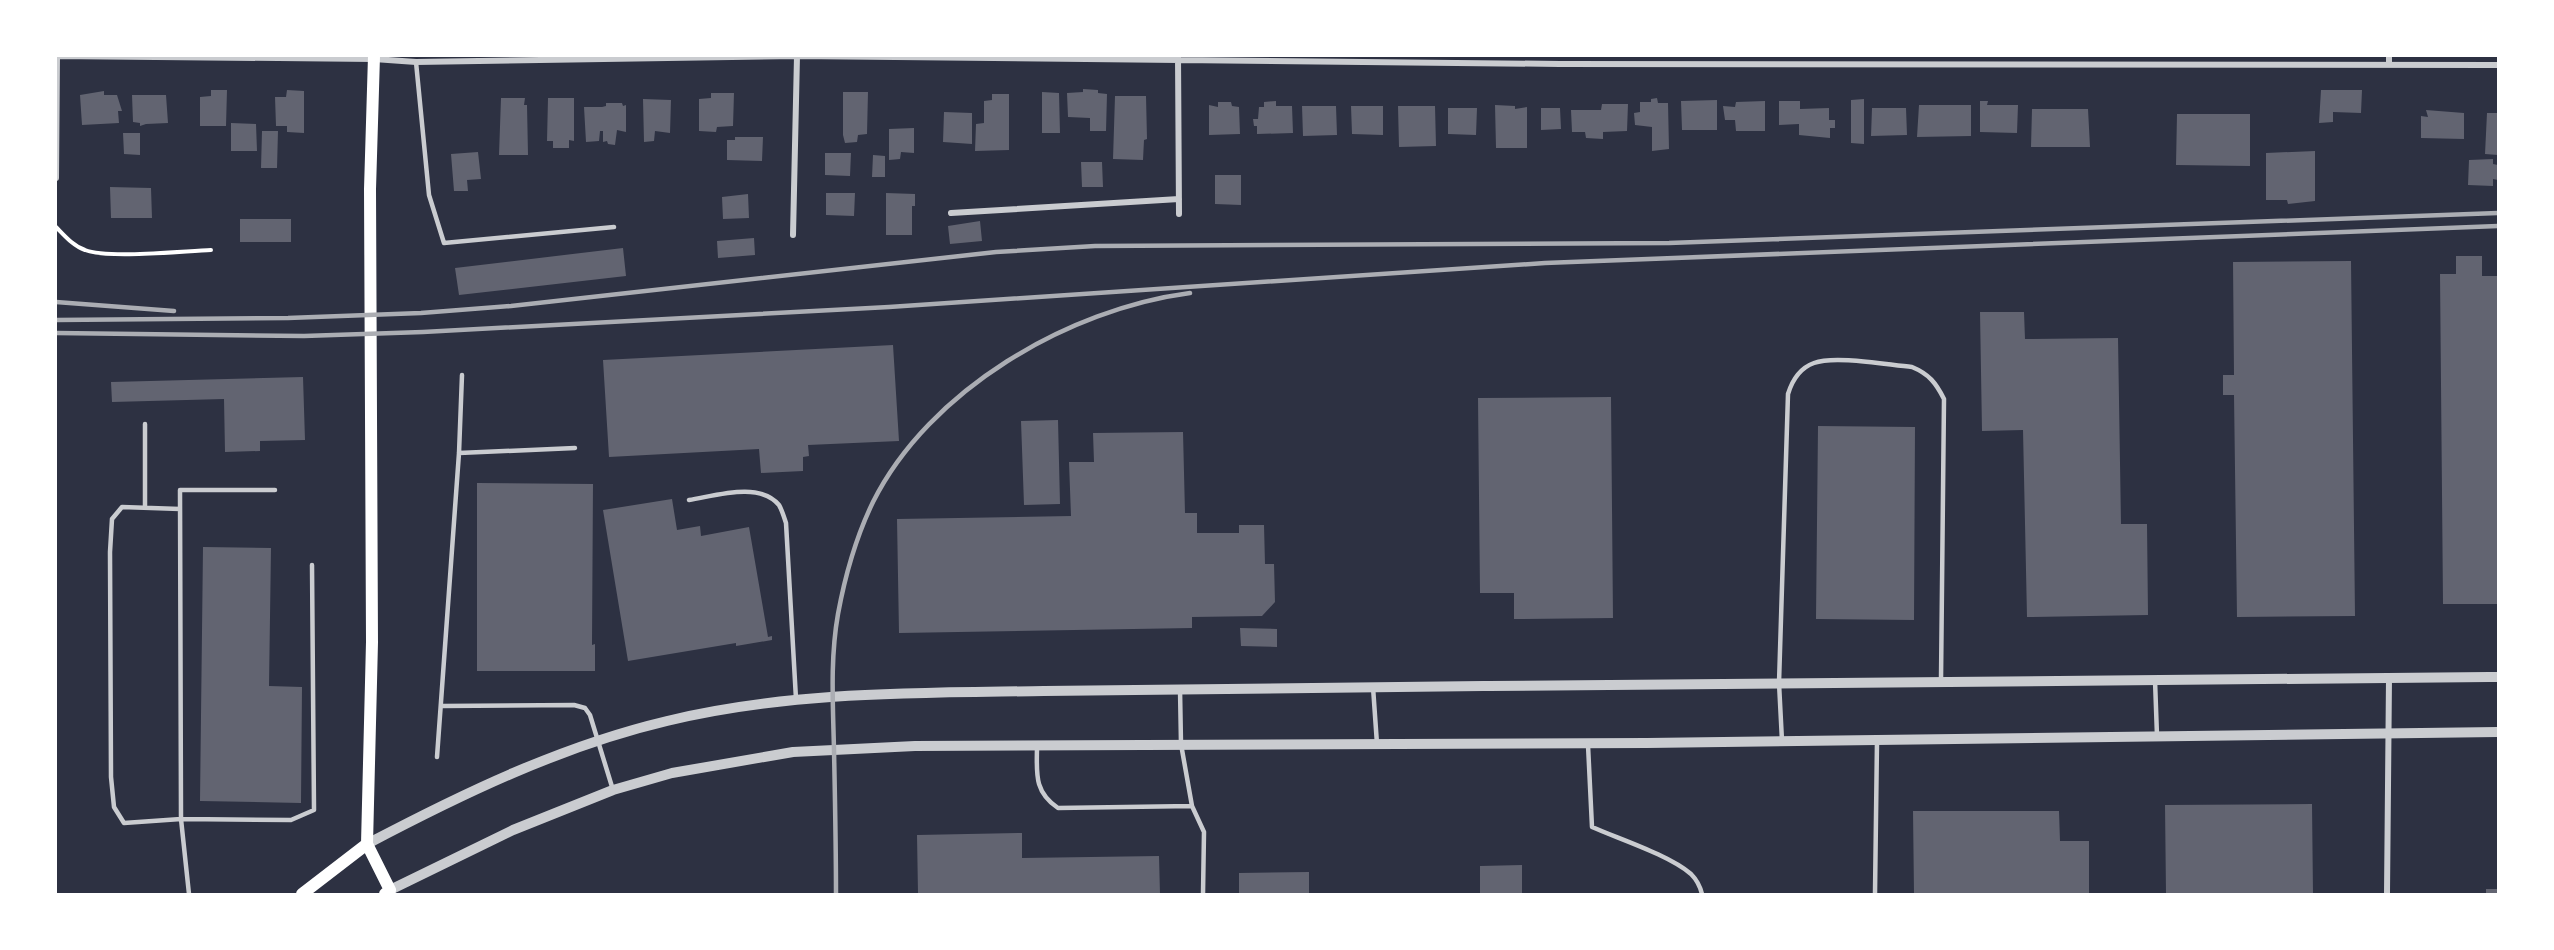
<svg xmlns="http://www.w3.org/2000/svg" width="2554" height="950" font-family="'IBM Plex Sans',sans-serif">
<rect width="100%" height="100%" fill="#2d3142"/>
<path fill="#626471" d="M 1083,89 L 1098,90 L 1098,93 L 1107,94 L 1106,131 L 1090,131 L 1090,118 L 1068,117 L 1067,93 L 1083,92 Z
M 211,90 L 227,90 L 226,126 L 200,126 L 200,97 L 211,96 Z
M 287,90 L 304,91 L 304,133 L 287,132 L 287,126 L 276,126 L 275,97 L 286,97 Z
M 2321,90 L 2362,90 L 2361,113 L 2333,112 L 2333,122 L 2319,123 Z
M 104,91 L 104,95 L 117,95 L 122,111 L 118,111 L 119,123 L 82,125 L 80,95 Z
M 843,92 L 868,92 L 867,134 L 858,135 L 857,142 L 845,143 L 843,135 Z
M 1042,92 L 1059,93 L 1060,133 L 1042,133 Z
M 711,93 L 734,93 L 733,126 L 717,127 L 716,132 L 699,131 L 699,99 L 711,98 Z
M 992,94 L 1009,94 L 1009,150 L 975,151 L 976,124 L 984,123 L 984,101 L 992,100 Z
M 132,95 L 166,95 L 168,123 L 146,124 L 140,126 L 140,123 L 133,122 Z
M 1115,96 L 1146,96 L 1147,139 L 1144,140 L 1143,160 L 1113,159 Z
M 501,98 L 525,98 L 524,105 L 527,105 L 528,155 L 499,155 Z
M 548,98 L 574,98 L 574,141 L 569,140 L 569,148 L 553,148 L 553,141 L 547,141 Z
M 1657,98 L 1658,103 L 1668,103 L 1669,149 L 1652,151 L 1652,127 L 1635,125 L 1634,113 L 1640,112 L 1640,102 L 1651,102 L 1651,99 Z
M 643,99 L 671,100 L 670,133 L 655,131 L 654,141 L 644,142 Z
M 1864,99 L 1864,144 L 1851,143 L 1851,100 Z
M 1717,100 L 1717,130 L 1682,130 L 1681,101 Z
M 1276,101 L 1276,106 L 1292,106 L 1293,133 L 1257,134 L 1257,126 L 1254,126 L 1253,119 L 1258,119 L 1259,107 L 1264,107 L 1264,102 Z
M 1765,101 L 1765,131 L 1736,131 L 1735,120 L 1725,120 L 1723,106 L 1735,107 L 1736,102 Z
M 1779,101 L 1800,101 L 1800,109 L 1829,108 L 1829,120 L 1835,120 L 1835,128 L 1830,128 L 1830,138 L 1799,135 L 1799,124 L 1779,125 Z
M 1980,101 L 1988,101 L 1987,105 L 2018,105 L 2017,133 L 1980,132 Z
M 1218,102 L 1231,102 L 1232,106 L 1239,107 L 1240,134 L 1209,135 L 1209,105 L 1218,107 Z
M 606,103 L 622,103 L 623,106 L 626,105 L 626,132 L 617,130 L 615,145 L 608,144 L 607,141 L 603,142 L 603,131 L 600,131 L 599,141 L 586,142 L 584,107 L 602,107 L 606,106 Z
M 1602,104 L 1628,104 L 1627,131 L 1603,132 L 1603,139 L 1586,138 L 1585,132 L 1572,132 L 1571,110 L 1601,110 Z
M 1495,105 L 1515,106 L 1515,109 L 1527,107 L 1527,148 L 1496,148 Z
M 1919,105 L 1971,105 L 1971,136 L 1917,137 Z
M 1302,106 L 1336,106 L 1337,135 L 1303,136 Z
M 1351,106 L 1383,106 L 1383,135 L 1352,134 Z
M 1398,106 L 1435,106 L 1436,146 L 1399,147 Z
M 1448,108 L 1477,108 L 1476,135 L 1448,134 Z
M 1541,108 L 1560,108 L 1561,129 L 1541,130 Z
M 1872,108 L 1906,108 L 1907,135 L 1871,136 Z
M 2032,109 L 2088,109 L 2090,147 L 2031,147 Z
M 2426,110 L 2464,113 L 2464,139 L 2421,138 L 2421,116 L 2428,117 Z
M 944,112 L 972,113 L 972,144 L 943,142 Z
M 2487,113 L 2498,113 L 2498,155 L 2485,154 Z
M 2177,114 L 2250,114 L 2250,166 L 2176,165 Z
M 231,123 L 256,124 L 257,151 L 231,151 Z
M 914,128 L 914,153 L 901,152 L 900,159 L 889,160 L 889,129 Z
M 262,131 L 278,131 L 277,168 L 261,168 Z
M 123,133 L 140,133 L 140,155 L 124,154 Z
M 735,137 L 763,137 L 762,161 L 727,160 L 727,140 L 735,140 Z
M 2315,151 L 2315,201 L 2288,204 L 2287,200 L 2266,200 L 2266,153 Z
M 478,152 L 481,179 L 467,180 L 468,191 L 454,191 L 451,154 Z
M 825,153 L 851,153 L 850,176 L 825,175 Z
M 873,155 L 885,156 L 885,177 L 872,177 Z
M 2493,159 L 2493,164 L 2498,165 L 2498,180 L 2493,179 L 2493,186 L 2468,185 L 2469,160 Z
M 1081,162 L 1102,162 L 1103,187 L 1082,187 Z
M 1215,175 L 1241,175 L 1241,205 L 1215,204 Z
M 110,187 L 151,188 L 152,218 L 111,218 Z
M 826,193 L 855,193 L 854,216 L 826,215 Z
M 886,193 L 915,194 L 915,206 L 912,206 L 912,235 L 886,235 Z
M 748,194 L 749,218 L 723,219 L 722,197 Z
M 240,219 L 291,219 L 291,242 L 240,242 Z
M 980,221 L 982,241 L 950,244 L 948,226 Z
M 754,238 L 755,255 L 718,258 L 717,241 Z
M 623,248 L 626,276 L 459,295 L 455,268 Z
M 2456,256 L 2482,256 L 2482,276 L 2498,276 L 2498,604 L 2443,604 L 2440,274 L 2456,274 Z
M 2351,261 L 2355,616 L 2237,617 L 2234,395 L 2223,395 L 2223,375 L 2234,375 L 2233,262 Z
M 1980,312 L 2024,312 L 2025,339 L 2118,338 L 2121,524 L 2147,524 L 2148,615 L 2027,617 L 2023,430 L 1982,431 Z
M 893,345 L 899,441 L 808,445 L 809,456 L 803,457 L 803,471 L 761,473 L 759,449 L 609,457 L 603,360 Z
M 303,377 L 305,440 L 260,441 L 260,451 L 225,452 L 224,399 L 112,402 L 111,382 Z
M 1611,397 L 1613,618 L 1514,619 L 1514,593 L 1480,593 L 1478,398 Z
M 1058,420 L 1060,504 L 1024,505 L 1021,421 Z
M 1818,426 L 1915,427 L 1914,620 L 1816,619 Z
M 1183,432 L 1185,513 L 1197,513 L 1197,533 L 1239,533 L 1239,525 L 1264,525 L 1265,564 L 1274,564 L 1275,602 L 1262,616 L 1192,617 L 1192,628 L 899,633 L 897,519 L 1071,516 L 1069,462 L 1094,462 L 1093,433 Z
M 477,483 L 593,484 L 592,645 L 595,644 L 595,671 L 477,671 Z
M 672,499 L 677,530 L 700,526 L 701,536 L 749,527 L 768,637 L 772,636 L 772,640 L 736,646 L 736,643 L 628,661 L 603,510 Z
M 203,547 L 271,548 L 269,686 L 302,687 L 301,803 L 200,801 Z
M 1240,628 L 1277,629 L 1277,647 L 1241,646 Z
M 2312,804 L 2313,894 L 2166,894 L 2165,805 Z
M 1913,811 L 2059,811 L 2060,841 L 2089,841 L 2089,894 L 1914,894 Z
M 1022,833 L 1022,858 L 1159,856 L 1160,894 L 918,894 L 917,835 Z
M 1522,865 L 1522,894 L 1480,894 L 1480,866 Z
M 1309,872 L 1309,894 L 1239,894 L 1239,873 Z
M 2486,889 L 2498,889 L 2498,894 L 2486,894 Z"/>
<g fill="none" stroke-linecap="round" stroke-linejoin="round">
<path stroke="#fff" stroke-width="4" d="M 56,227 C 64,235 73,246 85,250 C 108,259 183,251 211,250"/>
<path stroke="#caccd0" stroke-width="4.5" d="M 416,62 L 429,195 L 444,243 L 614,227
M 145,424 L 145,507
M 459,453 L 575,448
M 689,500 C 715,496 759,481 779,505 C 782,510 784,517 786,523 L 796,699
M 180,509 L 122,507 L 112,519 L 110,552 L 111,777 L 114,807 L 124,823 L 181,819 L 291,820 L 314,810 L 312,565
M 2155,680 L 2157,736
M 1373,687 L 1377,744
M 1180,689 L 1181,744 L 1192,806 L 1204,832 L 1203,894
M 442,706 L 574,705 L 585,708 L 590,715 L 613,790
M 1782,741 L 1779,683 L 1788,394 C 1792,381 1800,368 1814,363 C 1835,355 1888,365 1912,367 C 1929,374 1936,383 1944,399 L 1941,680
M 1037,745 C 1037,772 1033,791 1058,808 L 1192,806
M 1588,745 L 1592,827 C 1619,839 1669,855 1691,874 C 1697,880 1700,886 1702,894
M 437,757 L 459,453 L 462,375
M 189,894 L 181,819 L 180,490 L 275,490
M 1875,894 L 1877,741"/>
<path stroke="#caccd0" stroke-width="6" d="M 56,56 L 374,59 L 416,62 L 797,56 L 1560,64 L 2498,65
M 1178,56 L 1179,214
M 2389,65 L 2389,56
M 56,178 L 57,56
M 951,213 L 1179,199
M 793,235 L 797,56
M 2387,894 L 2389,678"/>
<path stroke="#caccd0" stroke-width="10" d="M 367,844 C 462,794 561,746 667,721 C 791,691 918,693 1044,691 C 1193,689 1341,688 1489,686 C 1826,682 2162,680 2498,677
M 390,890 L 513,830 L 613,790 L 672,773 L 793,752 L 915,746 L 1647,743 L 2498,732"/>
<path stroke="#fff" stroke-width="12" d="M 374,56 L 370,189 L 372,642 L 367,844 L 390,890 L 385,894
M 302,894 L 367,844"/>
<path stroke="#abadb3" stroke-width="4.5" d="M 56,302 L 174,311
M 56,320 L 288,318 L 421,313 L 511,306 L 996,252 L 1095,246 L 1669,243 L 2498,213
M 56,333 L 304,336 L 423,332 L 889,307 L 1545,263 L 2498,226
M 836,894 C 836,846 835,798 834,750 C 833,705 830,659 838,614 C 845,576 856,537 873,502 C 929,390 1068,309 1190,293"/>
</g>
<rect width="2554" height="950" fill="none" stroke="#ffffff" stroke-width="114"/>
</svg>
